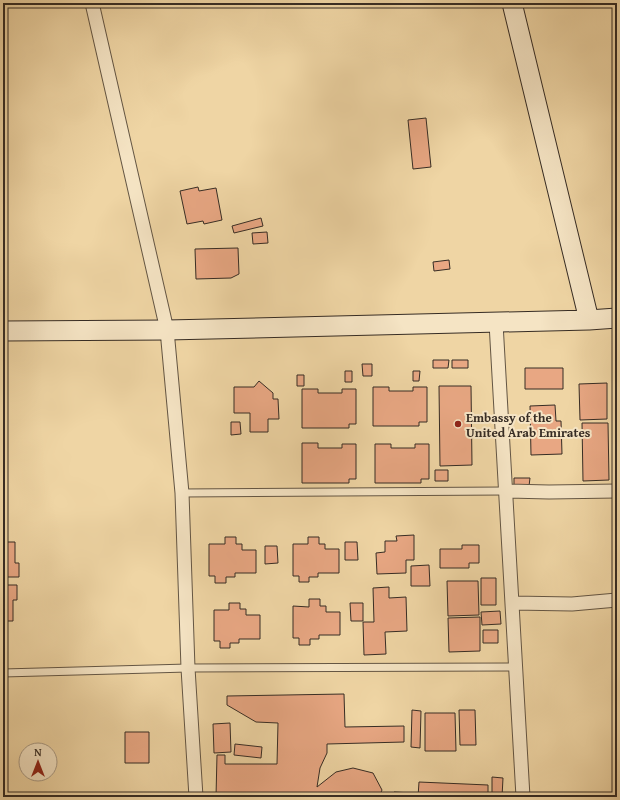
<svg xmlns="http://www.w3.org/2000/svg" width="620" height="800" font-family="'Gentium Book Plus',serif">
<rect width="100%" height="100%" fill="#efd5a4"/>
<filter id="stains"><feTurbulence type="fractalNoise" baseFrequency=".005" numOctaves="4"/><feColorMatrix values="0 0 0 0 .2 0 0 0 0 .09 0 0 0 0 .02 0 0 0 .5 -.17"/></filter>
<radialGradient id="worn" r=".72"><stop offset=".6" stop-color="#630" stop-opacity="0"/><stop offset="1" stop-color="#630" stop-opacity=".3"/></radialGradient>
<path fill="#e8a783" stroke="#362c24" d="M 426,118 L 431,167 L 413,169 L 408,120 Z
M 198,187 L 199,191 L 216,188 L 222,220 L 204,224 L 203,221 L 187,224 L 180,191 Z
M 261,218 L 263,226 L 234,233 L 232,226 Z
M 267,232 L 268,243 L 253,244 L 252,233 Z
M 238,248 L 239,274 L 231,278 L 196,279 L 195,249 Z
M 449,260 L 450,269 L 434,271 L 433,262 Z
M 433,360 L 449,360 L 448,368 L 433,368 Z
M 452,360 L 468,360 L 468,368 L 452,368 Z
M 362,364 L 372,364 L 372,376 L 363,376 Z
M 525,368 L 563,368 L 563,389 L 525,389 Z
M 345,371 L 352,371 L 352,382 L 345,382 Z
M 413,371 L 420,371 L 419,381 L 413,381 Z
M 297,375 L 304,375 L 304,386 L 297,386 Z
M 259,381 L 273,393 L 273,399 L 278,399 L 279,419 L 268,419 L 268,432 L 250,432 L 250,413 L 234,413 L 234,387 L 254,387 Z
M 607,383 L 607,419 L 580,420 L 579,384 Z
M 439,386 L 471,386 L 472,465 L 440,466 Z
M 373,387 L 389,387 L 389,391 L 413,391 L 413,387 L 427,387 L 427,422 L 419,422 L 419,426 L 373,426 Z
M 302,389 L 318,389 L 318,393 L 342,393 L 342,389 L 356,389 L 356,424 L 349,424 L 349,428 L 302,428 Z
M 555,405 L 556,421 L 561,421 L 562,454 L 531,455 L 530,406 Z
M 231,422 L 240,422 L 241,434 L 231,435 Z
M 582,423 L 608,423 L 609,480 L 583,481 Z
M 302,443 L 318,443 L 318,448 L 342,448 L 342,444 L 356,444 L 356,479 L 349,479 L 349,483 L 302,483 Z
M 375,444 L 391,444 L 391,448 L 415,448 L 415,444 L 429,444 L 429,479 L 421,479 L 421,483 L 375,483 Z
M 435,470 L 448,470 L 448,481 L 435,481 Z
M 514,478 L 530,478 L 529,486 L 514,486 Z
M 414,535 L 414,560 L 406,560 L 406,573 L 377,574 L 376,553 L 385,552 L 385,541 L 397,541 L 396,536 Z
M 225,537 L 236,537 L 236,544 L 242,544 L 242,550 L 256,550 L 256,573 L 235,573 L 235,577 L 226,577 L 226,583 L 215,583 L 215,576 L 209,576 L 209,544 L 225,544 Z
M 308,537 L 319,537 L 319,544 L 325,544 L 325,549 L 339,549 L 339,573 L 318,573 L 318,577 L 309,577 L 309,582 L 299,582 L 299,576 L 293,576 L 293,544 L 308,544 Z
M 3,542 L 15,542 L 15,563 L 19,563 L 19,577 L 3,577 Z
M 345,542 L 357,542 L 358,560 L 345,560 Z
M 462,545 L 479,545 L 479,563 L 469,563 L 469,568 L 440,568 L 440,549 L 462,549 Z
M 265,546 L 277,546 L 278,563 L 265,564 Z
M 429,565 L 430,586 L 411,586 L 411,566 Z
M 481,578 L 496,578 L 496,605 L 481,605 Z
M 447,581 L 478,581 L 479,615 L 448,616 Z
M 3,585 L 17,585 L 17,600 L 13,600 L 13,621 L 3,621 Z
M 389,587 L 389,598 L 406,597 L 407,631 L 385,632 L 386,654 L 364,655 L 363,622 L 374,622 L 373,588 Z
M 309,599 L 320,599 L 320,606 L 326,606 L 326,612 L 340,612 L 340,635 L 319,635 L 319,639 L 310,639 L 310,645 L 299,645 L 299,638 L 293,638 L 293,606 L 309,607 Z
M 229,603 L 240,603 L 240,609 L 246,609 L 246,615 L 260,615 L 260,639 L 239,639 L 239,643 L 230,643 L 230,648 L 220,648 L 220,641 L 214,641 L 214,610 L 229,610 Z
M 350,603 L 363,603 L 363,621 L 351,621 Z
M 500,611 L 501,624 L 482,625 L 481,612 Z
M 480,617 L 480,651 L 449,652 L 448,618 Z
M 483,630 L 498,630 L 498,643 L 483,643 Z
M 344,694 L 345,727 L 404,726 L 404,742 L 327,744 L 327,753 L 320,768 L 317,787 L 336,772 L 353,768 L 373,773 L 382,790 L 379,797 L 216,797 L 217,755 L 225,755 L 225,764 L 277,764 L 278,723 L 256,722 L 227,705 L 227,696 Z
M 412,710 L 421,711 L 420,748 L 411,747 Z
M 459,710 L 475,710 L 476,745 L 460,745 Z
M 425,713 L 455,713 L 456,751 L 425,751 Z
M 230,723 L 231,752 L 214,753 L 213,724 Z
M 125,732 L 149,732 L 149,763 L 125,763 Z
M 235,744 L 262,747 L 261,758 L 234,755 Z
M 492,777 L 503,778 L 502,797 L 492,797 Z
M 419,782 L 488,785 L 488,797 L 418,797 Z
M 394,792 L 412,793 L 411,797 L 394,797 Z"/>
<g fill="none" stroke-linecap="round" stroke-linejoin="round">
<g stroke="#645644" stroke-width="9">
<path id="service" d="M 182,493 L 505,491
M 3,673 L 188,668 L 516,667"/>
</g>
<g stroke="#645644" stroke-width="15">
<path id="minor" d="M 92,3 L 167,330 L 182,493 L 188,668 L 196,797
M 496,323 L 523,797
M 505,491 L 549,492 L 617,491
M 513,603 L 572,604 L 617,600"/>
</g>
<g stroke="#362c24" stroke-width="21">
<path id="secondary" d="M 512,3 L 589,320
M 3,331 L 167,330 L 589,320 L 617,318"/>
</g>
<use href="#service" stroke="#f5e4c4" stroke-width="7"/>
<use href="#minor" stroke="#f5e4c4" stroke-width="13"/>
<use href="#secondary" stroke="#f5e4c4" stroke-width="19"/>
</g>
<circle fill="#8f2418" stroke="#f5e4c4" stroke-width="1.5" cx="458" cy="424" r="4"/>
<g text-anchor="middle" dominant-baseline="central" stroke-width="4" stroke-linejoin="round" paint-order="stroke">
<g font-size="13" font-weight="bold" fill="#362c24" stroke="#f5e4c4" text-anchor="start">
<text x="466" y="417">Embassy of the<tspan x="466" dy="15">United Arab Emirates</tspan></text>
</g>
</g>
<rect width="620" height="800" fill="none" stroke="#efd5a4" stroke-width="16"/>
<rect x="4" y="4" width="612" height="792" fill="none" stroke="#362c24" stroke-width="2"/>
<rect x="8" y="8" width="604" height="784" fill="none" stroke="#362c24"/>
<g transform="translate(38 762)"><circle r="19" fill="#f5e4c4" stroke="#a99a84"/>
<path d="M0-3L7 15L0 10L-7 15Z" fill="#8f2418"/>
<text y="-6" font-size="11" font-weight="bold" text-anchor="middle" fill="#362c24">N</text>
</g>
<rect width="100%" height="100%" filter="url(#stains)"/>
<rect width="100%" height="100%" fill="url(#worn)"/>
</svg>
